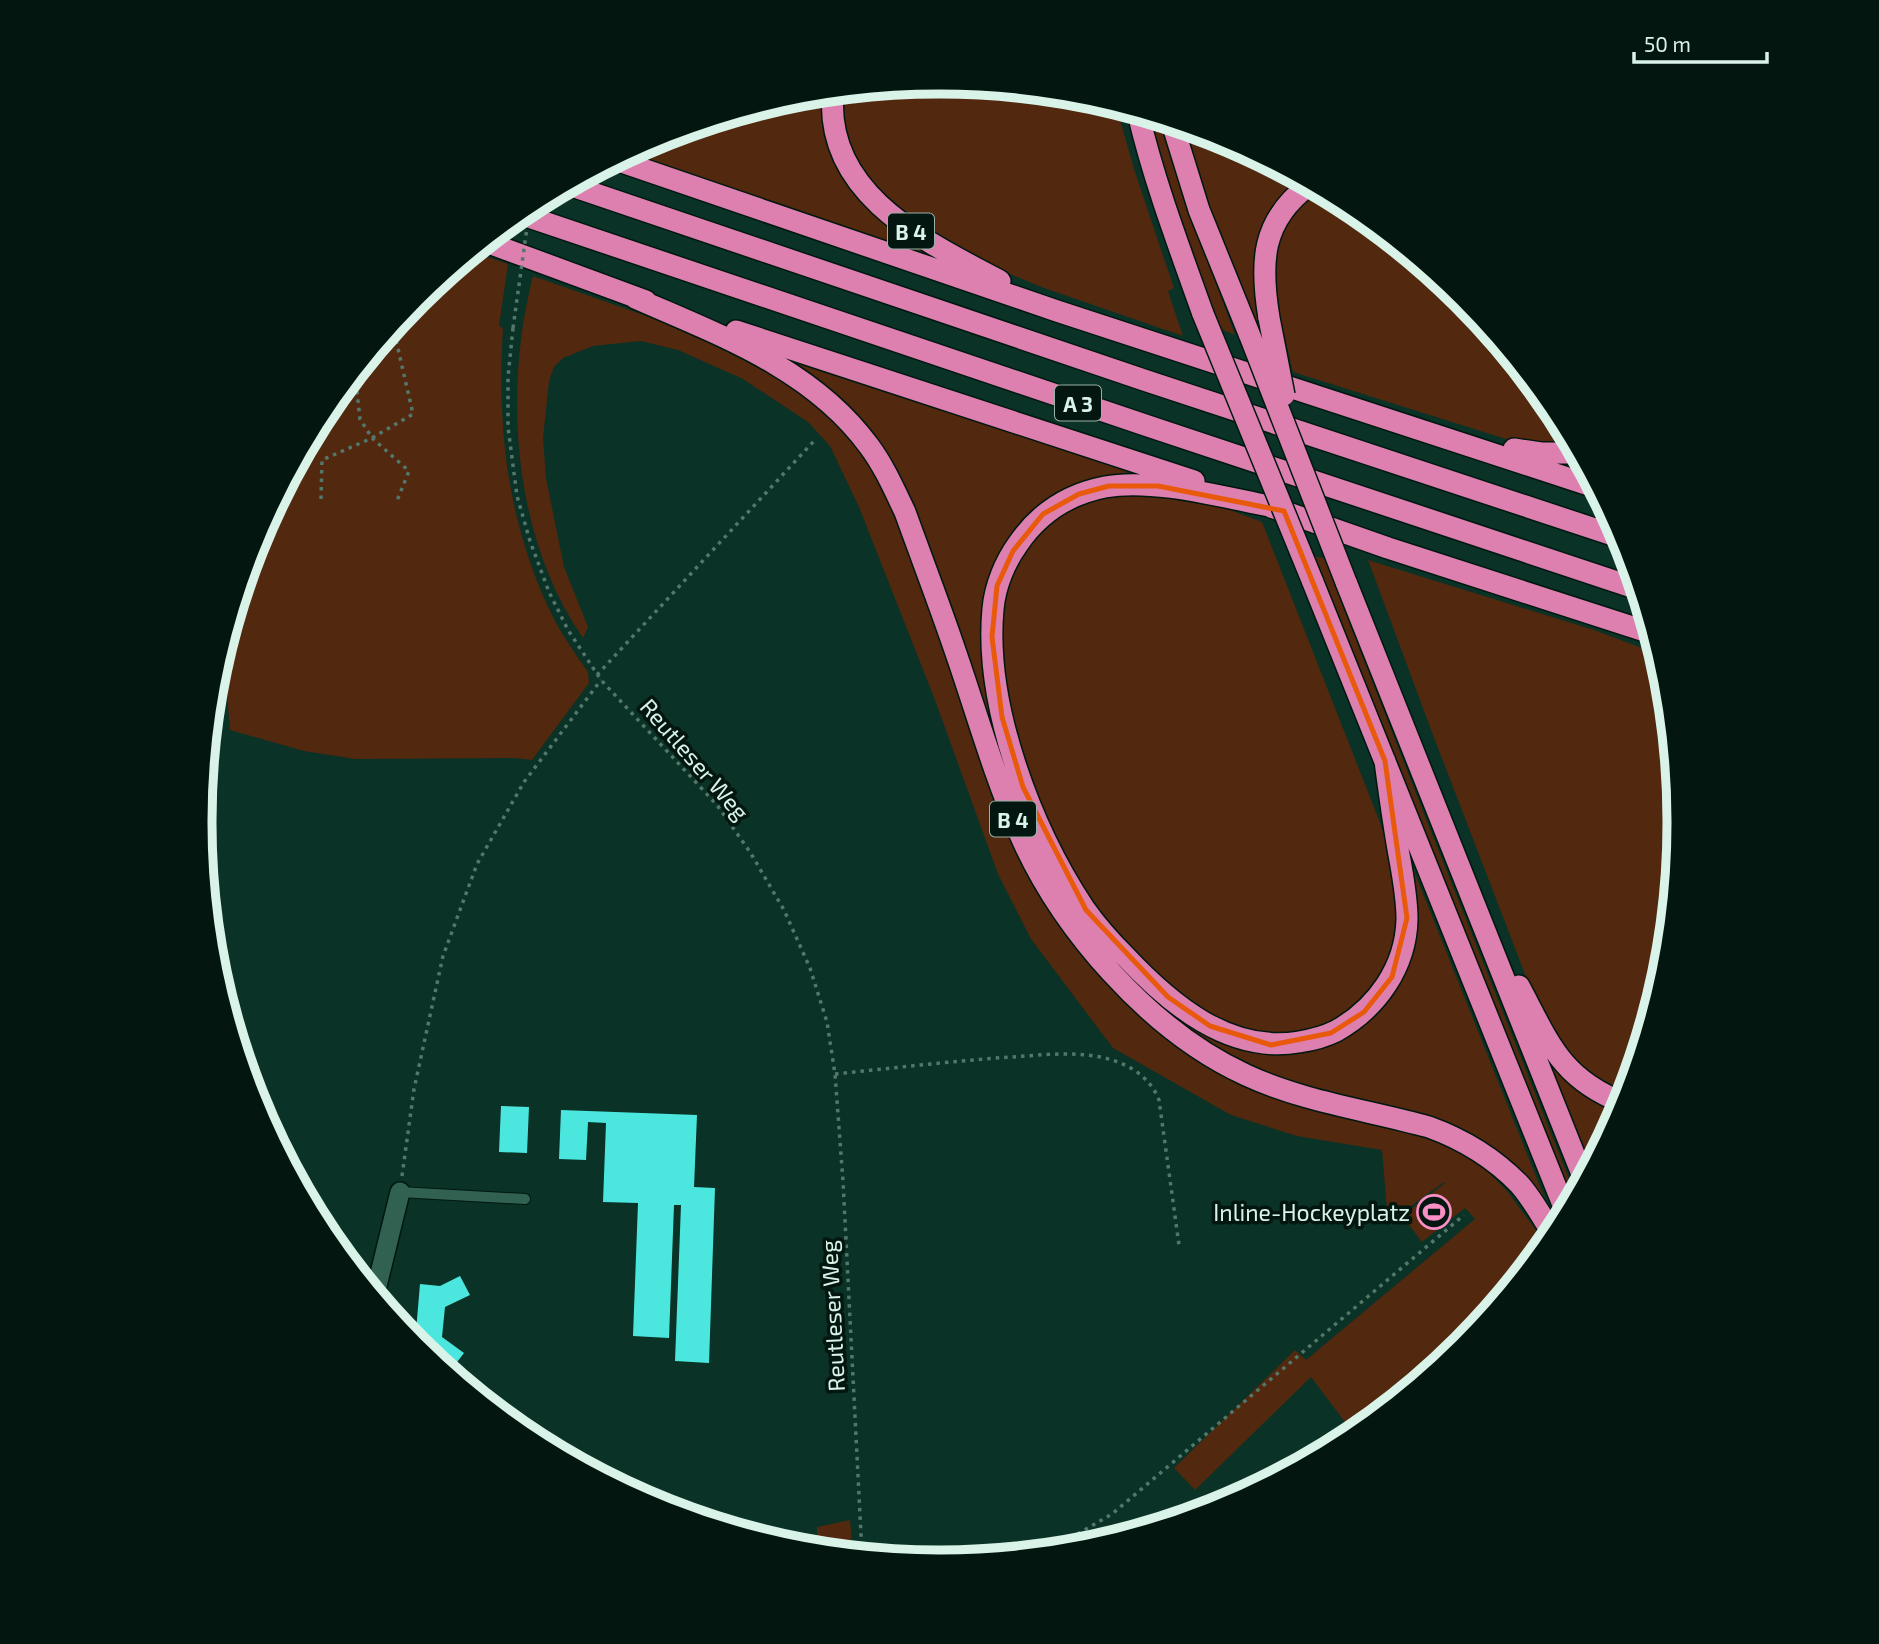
<svg xmlns="http://www.w3.org/2000/svg" width="1879" height="1644" font-family="'Exo 2',sans-serif">
<rect width="100%" height="100%" fill="#0a3226"/>
<path fill="#52280f" d="M 940,82 L 1084,97 L 1116,106 L 1135,172 L 1174,288 L 1168,291 L 1183,336 L 1044,288 L 1005,272 L 940,242 L 873,190 L 843,135 L 840,92 Z
M 827,93 L 831,140 L 933,253 L 931,257 L 628,154 L 657,138 L 796,96 Z
M 1149,116 L 1162,120 L 1201,243 L 1235,335 L 1221,329 C 1195,259 1168,189 1149,116 Z
M 1184,127 L 1223,139 L 1303,181 L 1277,206 L 1270,365 C 1239,287 1206,209 1184,127 Z
M 1316,188 L 1351,207 L 1463,299 L 1555,411 L 1573,446 L 1541,446 L 1506,439 L 1293,372 L 1283,330 L 1276,331 L 1270,284 L 1279,230 Z
M 473,252 L 508,264 L 499,326 L 503,328 C 497,428 507,521 551,613 C 561,634 575,653 588,672 L 589,683 L 532,760 L 515,758 L 355,759 L 304,751 L 230,730 L 223,647 L 256,539 L 325,411 L 417,299 Z
M 533,276 L 672,325 L 754,361 L 798,389 L 848,432 L 881,483 L 899,520 L 1048,901 L 1222,1073 L 1267,1095 L 1308,1109 L 1408,1131 L 1441,1142 L 1462,1153 L 1485,1169 L 1507,1191 L 1538,1233 L 1545,1245 L 1462,1345 L 1354,1434 L 1311,1377 L 1195,1490 L 1174,1468 L 1295,1350 L 1306,1360 L 1475,1219 L 1465,1208 L 1422,1242 L 1402,1216 L 1445,1183 L 1444,1182 L 1388,1223 L 1382,1150 L 1297,1136 L 1231,1115 L 1113,1048 L 1031,939 L 998,874 L 935,700 L 859,507 L 830,446 L 808,422 L 743,379 L 678,350 L 641,341 L 593,346 L 563,358 L 554,367 L 549,381 L 543,438 L 546,478 L 564,567 L 588,627 L 583,638 C 513,537 503,392 533,276 Z
M 783,354 L 1131,467 L 1123,477 L 1034,512 L 1022,522 L 1011,536 L 1000,555 L 986,600 L 1024,819 L 1050,871 L 1126,972 L 1158,1003 L 1192,1027 L 1218,1040 L 1311,1046 L 1396,979 L 1404,846 L 1557,1229 L 1515,1175 L 1344,1101 L 1233,1061 L 1138,991 L 1066,903 L 1027,832 L 901,486 L 783,360 Z
M 1111,493 L 1175,495 L 1230,510 L 1262,522 L 1379,820 L 1389,850 L 1399,914 L 1394,941 L 1386,967 L 1374,988 L 1338,1021 L 1293,1036 L 1234,1029 L 1175,996 L 1093,908 L 1043,818 L 1012,731 L 998,632 L 1010,573 L 1053,515 Z
M 1314,556 L 1327,559 L 1343,607 L 1426,819 L 1575,1194 L 1570,1205 L 1339,624 Z
M 1368,560 L 1594,630 L 1658,654 L 1665,678 L 1679,822 L 1665,967 L 1626,1096 L 1575,1066 L 1538,1008 L 1433,735 Z
M 1533,1029 L 1620,1111 L 1590,1167 Z
M 850,1520 L 853,1553 L 817,1550 L 817,1527 Z"/>
<path fill="#4be7de" d="M 501,1106 L 529,1107 L 527,1153 L 499,1152 Z
M 561,1110 L 697,1115 L 694,1187 L 715,1188 L 709,1363 L 675,1361 L 681,1205 L 674,1205 L 669,1338 L 633,1336 L 638,1203 L 603,1202 L 606,1123 L 588,1122 L 586,1160 L 559,1159 Z
M 460,1276 L 470,1295 L 445,1307 L 442,1337 L 464,1353 L 451,1370 L 433,1357 L 430,1356 L 415,1343 L 420,1284 L 440,1286 Z"/>
<g fill="none" stroke-linecap="round" stroke-linejoin="round">
<g stroke="#001810" stroke-width="12">
<path id="lane" d="M 400,1192 L 525,1199"/>
</g>
<g stroke="#001810" stroke-width="22">
<path id="street" d="M 375,1294 L 400,1192"/>
</g>
<g stroke="#001810" stroke-width="24">
<path id="highway" d="M 833,93 C 824,194 925,241 1000,281
M 1138,113 C 1154,181 1179,247 1203,314
M 1172,123 L 1199,210 L 1250,336
M 616,160 L 1057,311 L 1595,487
M 569,185 L 1144,380 L 1622,538
M 520,214 L 1148,426 L 1638,589
M 486,242 L 646,301
M 635,298 C 719,335 812,368 869,446 C 884,466 894,489 905,512 C 923,562 942,611 959,662 C 978,718 995,777 1019,832 C 1060,928 1150,1031 1246,1075 C 1304,1102 1368,1110 1429,1127 C 1462,1139 1495,1159 1520,1185 C 1533,1200 1543,1218 1553,1235
M 1269,318 C 1260,263 1261,221 1309,185
M 736,331 L 1194,481
M 1514,449 L 1541,453 L 1577,453
M 1269,506 C 1222,497 1152,478 1105,487 C 1069,494 1039,513 1018,544 C 1005,562 995,586 993,609 C 984,705 1031,828 1084,908 C 1096,925 1110,941 1125,956 C 1170,1004 1229,1054 1299,1042 C 1312,1040 1324,1037 1336,1031 C 1377,1008 1406,967 1407,919 C 1407,895 1402,872 1398,849 C 1393,820 1389,791 1385,761
M 1271,507 L 1388,548 L 1651,633
M 1312,580 L 1566,1212
M 1346,582 L 1584,1179
M 1519,986 C 1549,1042 1560,1078 1623,1103"/>
</g>
<path stroke="#54776b" stroke-width="3.5" stroke-dasharray="3.5 5" stroke-linecap="butt" d="M 513,328 L 508,377 L 508,427 L 517,496 L 530,541 L 549,592 L 568,630 L 601,680 L 717,805 L 750,852 L 784,910 L 810,968 L 827,1022 L 835,1074 L 843,1181 L 862,1554
M 355,374 L 360,419 L 372,438 L 413,414 L 393,327
M 321,499 L 322,460 L 372,438 L 409,471 L 396,503
M 597,675 L 814,441
M 835,1074 C 894,1068 952,1061 1011,1057 C 1043,1055 1080,1050 1112,1060 C 1132,1066 1151,1079 1159,1100 L 1179,1245
M 402,1176 L 414,1089 L 443,956 L 477,864 L 524,782 L 601,680
M 1048,1551 L 1112,1514 L 1464,1215"/>
<use href="#lane" stroke="#316251" stroke-width="10"/>
<use href="#street" stroke="#316251" stroke-width="19"/>
<use href="#highway" stroke="#dd80af" stroke-width="21"/>
<g stroke="#001810" stroke-width="24" stroke-linecap="butt">
<path id="highway-bridge" d="M 1203,314 L 1312,580
M 1269,318 L 1284,395
M 1250,336 L 1346,582"/>
</g>
<path stroke="#54776b" stroke-width="3.5" stroke-dasharray="3.5 5" stroke-linecap="butt" d="M 513,328 L 530,206"/>
<use href="#highway-bridge" stroke="#dd80af" stroke-width="21"/>
</g>
<path fill="none" stroke="#e8590c" stroke-width="5" stroke-linejoin="round" d="M 1109,486 L 1158,486 L 1284,511 L 1385,761 L 1407,918 L 1392,977 L 1364,1012 L 1331,1033 L 1271,1045 L 1210,1026 L 1168,997 L 1086,910 L 1023,787 L 1002,717 L 992,637 L 997,586 L 1013,551 L 1043,514 L 1079,494 Z"/>
<defs>
<g id="stadium-ring" transform="scale(1.75)"><circle r="9.5" fill="#031710" stroke="#fa8fc6" stroke-width="1.5"/><path d="M0-5a6.5 5 0 1 0 0 10a6.5 5 0 1 0 0-10ZM-3.5-1.8h7v3.6h-7Z" fill="#fa8fc6"/></g>
</defs>
<g fill-rule="evenodd">
<use href="#stadium-ring" x="1434" y="1212"/>
</g>
<g text-anchor="middle" dominant-baseline="central" stroke-width="7" stroke-linejoin="round" paint-order="stroke">
<g fill="#031710" stroke="#99b1a8" stroke-width="2">
<rect x="888" y="213.5" width="46" height="35" rx="5"/>
<rect x="1055" y="385.5" width="46" height="35" rx="5"/>
<rect x="990" y="801.5" width="46" height="35" rx="5"/>
</g>
<g font-size="21" font-weight="bold" fill="#d9f3e9">
<text x="911" y="231">B 4</text>
<text x="1078" y="403">A 3</text>
<text x="1013" y="819">B 4</text>
</g>
<g font-size="23" fill="#d9f3e9" stroke="#031710">
<text transform="translate(695 759) rotate(49)">Reutleser Weg</text>
<text transform="translate(832 1316) rotate(-93)">Reutleser Weg</text>
</g>
<g font-size="23" fill="#d9f3e9" stroke="#031710" text-anchor="end">
<text x="1410" y="1212">Inline-Hockeyplatz</text>
</g>
</g>
<path d="M0 0H1879V1644H0ZM939 94H940A727 727 0 0 1 1667 821V823A727 727 0 0 1 940 1550H939A727 727 0 0 1 212 823V821A727 727 0 0 1 939 94Z" fill="#031710" fill-rule="evenodd"/>
<path fill="none" stroke="#d9f3e9" stroke-width="9" d="M939 94H940A727 727 0 0 1 1667 821V823A727 727 0 0 1 940 1550H939A727 727 0 0 1 212 823V821A727 727 0 0 1 939 94Z"/>
<path d="M1634 52v10h133v-10" fill="none" stroke="#d9f3e9" stroke-width="3.5"/>
<text x="1644" y="52" font-size="21" fill="#d9f3e9" stroke="#031710" stroke-width="5" paint-order="stroke">50 m</text>
</svg>
